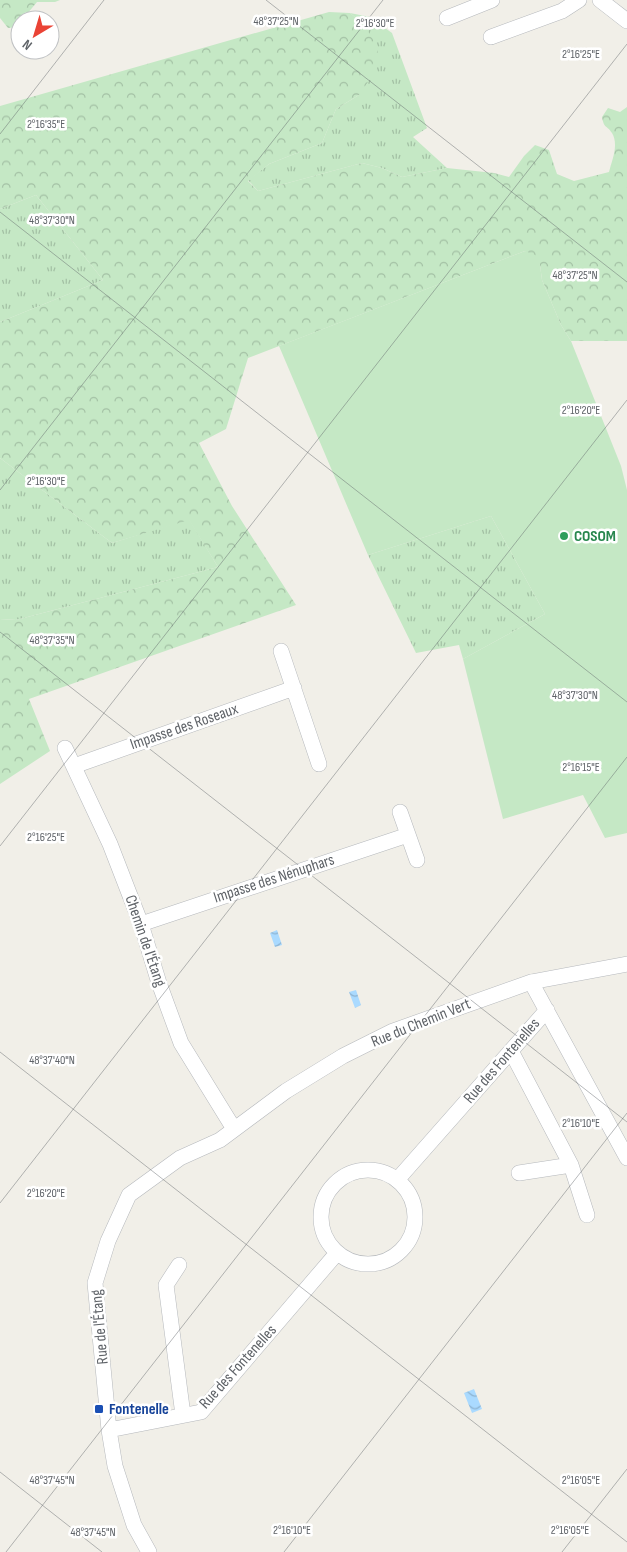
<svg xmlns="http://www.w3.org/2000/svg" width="627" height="1552" font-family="'Sofia Sans Condensed',sans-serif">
<defs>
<pattern id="grass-tufts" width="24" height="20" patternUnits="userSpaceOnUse" patternTransform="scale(1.25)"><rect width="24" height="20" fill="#c5e8c5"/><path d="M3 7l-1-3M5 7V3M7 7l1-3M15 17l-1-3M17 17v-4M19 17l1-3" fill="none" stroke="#a3c0a4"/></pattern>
<pattern id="forest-crowns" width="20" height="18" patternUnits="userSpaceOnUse" patternTransform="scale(1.25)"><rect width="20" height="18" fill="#c5e8c5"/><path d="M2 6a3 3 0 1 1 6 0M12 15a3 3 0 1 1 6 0" fill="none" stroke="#a3c0a4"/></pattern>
<pattern id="water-waves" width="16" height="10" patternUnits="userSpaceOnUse" patternTransform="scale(1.25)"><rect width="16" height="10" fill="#aadaff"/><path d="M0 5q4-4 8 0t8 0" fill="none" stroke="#8eb4d2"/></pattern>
</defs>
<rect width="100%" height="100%" fill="#f1efe8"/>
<path fill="url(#grass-tufts)" d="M 350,13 L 370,17 L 392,33 L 427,128 L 413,137 L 447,168 L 402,177 L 382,168 L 362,163 L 258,191 L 248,180 L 269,164 L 322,143 L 336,109 L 359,95 L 362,23 Z
M 36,195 L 103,280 L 0,322 L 0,209 Z
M 0,458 L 112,543 L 189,519 L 218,567 L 16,620 L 0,619 Z
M 491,516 L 545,614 L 463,659 L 459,645 L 416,653 L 368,555 Z"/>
<path fill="url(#forest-crowns)" d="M 0,0 L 60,0 L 55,2 L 37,2 L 22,20 L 20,20 L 20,23 L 17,27 L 8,28 L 0,18 Z
M 329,12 L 350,13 L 362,23 L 375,41 L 379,58 L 376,70 L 359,95 L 336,109 L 322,143 L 269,164 L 248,181 L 258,191 L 362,163 L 382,168 L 402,177 L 447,168 L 494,173 L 509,177 L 524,156 L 535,145 L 549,150 L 557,174 L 574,181 L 609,172 C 612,160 619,145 612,133 C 607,125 604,129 602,117 L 608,108 L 620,112 L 627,107 L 627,341 L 571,341 L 561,325 L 542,280 L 540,265 L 525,251 L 248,358 L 226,429 L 199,443 L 232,506 L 296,605 L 29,699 L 50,751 L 0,784 L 0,619 L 16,620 L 218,567 L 189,520 L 112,543 L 0,458 L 0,322 L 103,280 L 36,195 L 0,209 L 0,106 Z"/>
<path fill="#c5e8c5" d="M 525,251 L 535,255 L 540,265 L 542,280 L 561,325 L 571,341 L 621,466 L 627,490 L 627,833 L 605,838 L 583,795 L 503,819 L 463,659 L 545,614 L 491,516 L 368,555 L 279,346 Z"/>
<path fill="url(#water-waves)" d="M 277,930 L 282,945 L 275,947 L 270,933 Z
M 356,990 L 361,1005 L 355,1008 L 349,992 Z
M 474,1389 L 482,1409 L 472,1413 L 464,1393 Z"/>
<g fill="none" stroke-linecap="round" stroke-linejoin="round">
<g stroke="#b5b8bc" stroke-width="16">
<path id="street" d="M 600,0 L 627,21
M 447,18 L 492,0
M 491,37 L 562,11 L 579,0
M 281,651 L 319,764
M 65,748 L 110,844 L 141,924 L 159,983 L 181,1043 L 234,1129
M 74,766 L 294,688
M 400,812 L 417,860
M 141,924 L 408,835
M 531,982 L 627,1158
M 511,1051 L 571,1165 L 587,1215
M321 1217a47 47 0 1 1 94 0a47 47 0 1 1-94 0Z
M 519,1173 L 571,1165
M 397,1180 L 547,1010
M 179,1265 L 166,1285 L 183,1415
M 109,1430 L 201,1412 L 337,1253
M 149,1552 L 134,1525 L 115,1466 L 109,1430 L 95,1283 L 108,1241 L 129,1195 L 180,1158 L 220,1140 L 286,1091 L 343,1056 L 393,1031 L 531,982 L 627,964"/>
</g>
<use href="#street" stroke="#fff" stroke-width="15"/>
</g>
<path fill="none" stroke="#5f6368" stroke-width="1" stroke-opacity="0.45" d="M 266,0 L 627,282M 0,134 L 104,0M 0,212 L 627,702M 0,490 L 383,0M 0,632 L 627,1122M 0,846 L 627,44M 0,1052 L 627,1542M 0,1203 L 627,400M 0,1472 L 102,1552M 6,1552 L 627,757M 284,1552 L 627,1113M 562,1552 L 627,1469"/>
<circle fill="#2e9e5b" stroke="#fff" stroke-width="2" cx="564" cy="536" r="5"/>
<rect fill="#1a4fb4" stroke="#fff" stroke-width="2" x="94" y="1404" width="10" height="10" rx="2.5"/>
<g text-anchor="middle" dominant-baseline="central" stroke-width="5" stroke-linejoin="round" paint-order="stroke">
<g font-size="16" font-weight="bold" fill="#27864d" stroke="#fff" text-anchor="start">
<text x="574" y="536">COSOM</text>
</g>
<g font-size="16" fill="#5f6368" stroke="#fff">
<text transform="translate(184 727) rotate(-19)">Impasse des Roseaux</text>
<text transform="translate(274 879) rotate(-18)">Impasse des Nénuphars</text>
<text transform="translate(145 941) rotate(71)">Chemin de l'Étang</text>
<text transform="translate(421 1023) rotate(-22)">Rue du Chemin Vert</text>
<text transform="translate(502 1061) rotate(-49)">Rue des Fontenelles</text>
<text transform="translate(100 1327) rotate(-95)">Rue de l'Étang</text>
<text transform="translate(238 1367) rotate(-48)">Rue des Fontenelles</text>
</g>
<g font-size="16" font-weight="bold" fill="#164399" stroke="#fff" text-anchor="start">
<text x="109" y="1409">Fontenelle</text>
</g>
</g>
<g font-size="12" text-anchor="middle" fill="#5f6368" stroke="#fff" stroke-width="5" stroke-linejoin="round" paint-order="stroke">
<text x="276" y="25">48°37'25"N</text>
<text x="375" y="27">2°16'30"E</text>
<text x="581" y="58">2°16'25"E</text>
<text x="46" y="128">2°16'35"E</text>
<text x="52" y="224">48°37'30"N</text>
<text x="575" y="279">48°37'25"N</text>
<text x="581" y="414">2°16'20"E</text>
<text x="46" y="485">2°16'30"E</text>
<text x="52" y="644">48°37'35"N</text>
<text x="575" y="699">48°37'30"N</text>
<text x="581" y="771">2°16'15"E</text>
<text x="46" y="841">2°16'25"E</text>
<text x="52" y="1064">48°37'40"N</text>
<text x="581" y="1127">2°16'10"E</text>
<text x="46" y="1197">2°16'20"E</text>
<text x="581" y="1484">2°16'05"E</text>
<text x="52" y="1484">48°37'45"N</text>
<text x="292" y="1534">2°16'10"E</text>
<text x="570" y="1534">2°16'05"E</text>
<text x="93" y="1536">48°37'45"N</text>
</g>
<g transform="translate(35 35) rotate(218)"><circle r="24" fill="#ffffff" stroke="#bfc1c3"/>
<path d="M0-4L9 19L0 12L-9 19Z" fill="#ea4335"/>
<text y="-8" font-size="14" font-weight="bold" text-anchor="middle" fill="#5f6368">N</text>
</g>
</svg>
